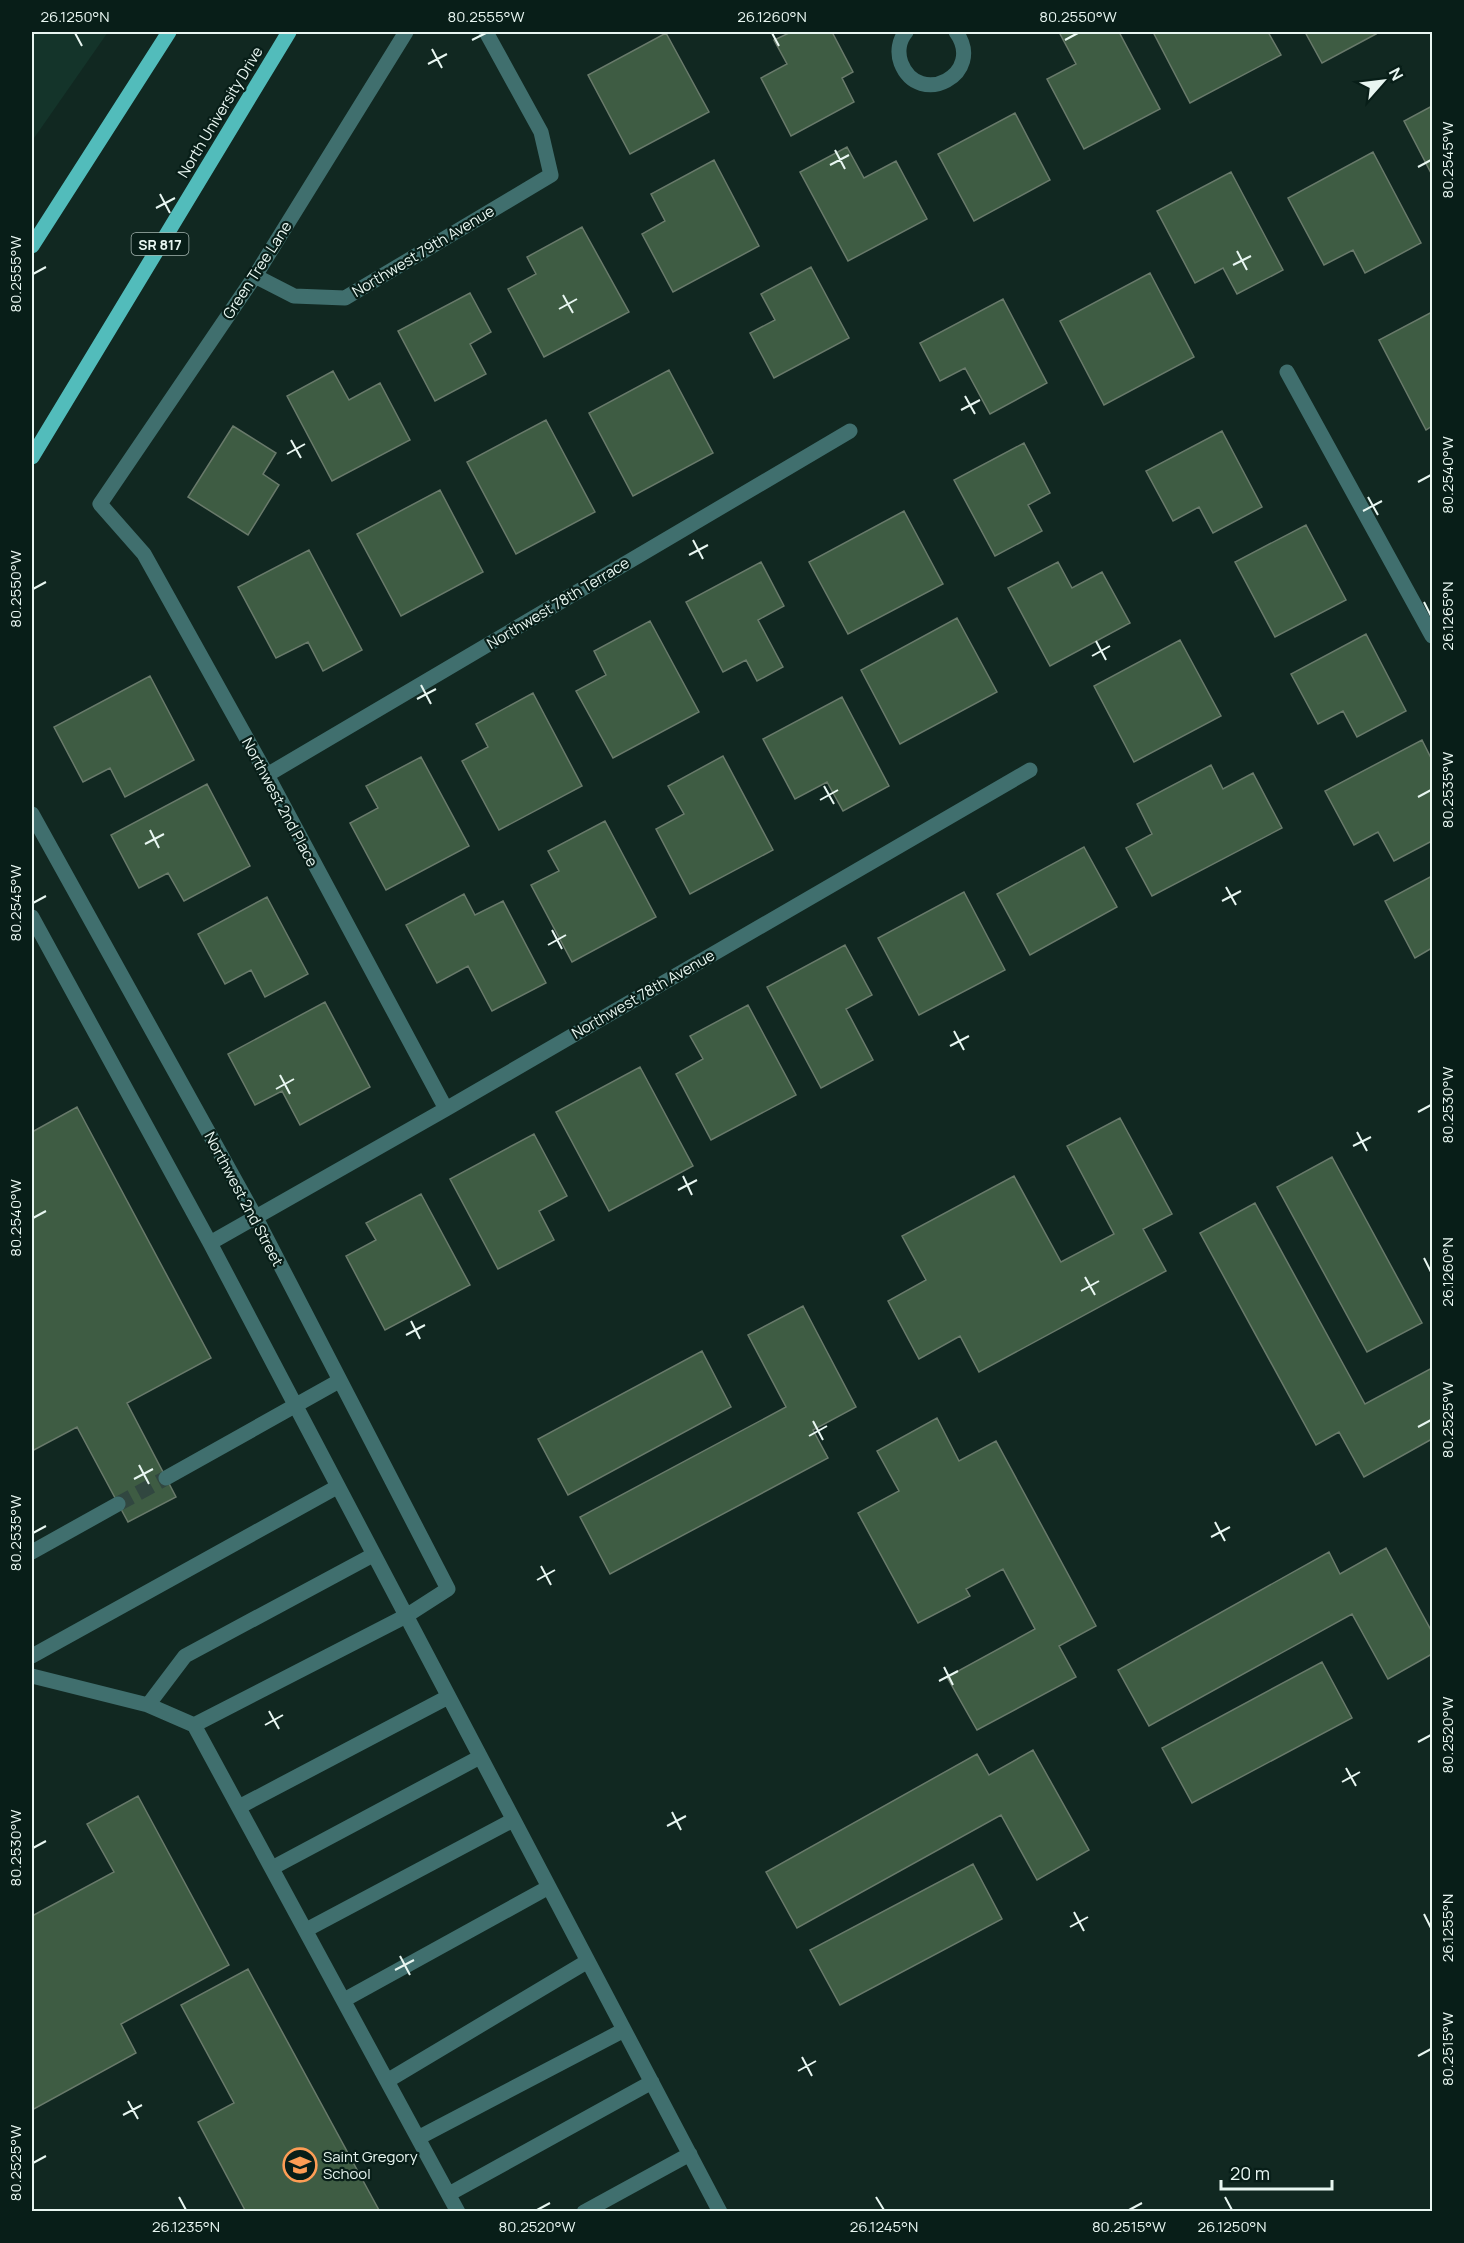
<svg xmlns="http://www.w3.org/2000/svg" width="1464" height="2243" font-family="Manrope,sans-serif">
<rect width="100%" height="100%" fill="#112821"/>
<path fill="#14342a" d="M 32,32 L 108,32 L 32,141 Z"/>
<path fill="#3e5c43" stroke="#697a6b" stroke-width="1.5" d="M 791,32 L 832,32 L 853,72 L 842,78 L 854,102 L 791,136 L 761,78 L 787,64 L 774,40 Z
M 1059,32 L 1119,32 L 1160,109 L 1084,149 L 1047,79 L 1076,64 Z
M 1153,32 L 1268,32 L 1281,55 L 1190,103 Z
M 1305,32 L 1374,32 L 1376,34 L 1322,63 Z
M 666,33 L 709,112 L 630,154 L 588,75 Z
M 1432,106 L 1432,175 L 1404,121 Z
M 1015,113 L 1050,180 L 974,221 L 938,154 Z
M 847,147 L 864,178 L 896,161 L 927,219 L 848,261 L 800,172 Z
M 1373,152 L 1421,243 L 1365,273 L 1353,250 L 1324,265 L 1288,198 Z
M 714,160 L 759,246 L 673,292 L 642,234 L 665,221 L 651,194 Z
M 1231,172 L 1283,270 L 1237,294 L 1223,268 L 1195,283 L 1157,211 Z
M 582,227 L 629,312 L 544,357 L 508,289 L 536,274 L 527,257 Z
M 811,267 L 849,338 L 774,378 L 750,333 L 775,320 L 761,294 Z
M 1150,273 L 1194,357 L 1104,405 L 1060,321 Z
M 470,293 L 491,332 L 470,344 L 486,374 L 435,401 L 398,331 Z
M 1003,299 L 1047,383 L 990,414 L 965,368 L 940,381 L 920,343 Z
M 1432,312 L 1432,426 L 1426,430 L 1379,340 Z
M 669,370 L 713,453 L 633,496 L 589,413 Z
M 333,371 L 349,400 L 380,383 L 410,440 L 332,481 L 287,396 Z
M 546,420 L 595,512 L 516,554 L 467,462 Z
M 233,426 L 276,453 L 263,474 L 279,485 L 248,535 L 188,497 Z
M 1222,431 L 1262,507 L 1213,533 L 1199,507 L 1173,521 L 1146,471 Z
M 1024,443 L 1050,493 L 1028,505 L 1042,531 L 995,556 L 954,480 Z
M 440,490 L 483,572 L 401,616 L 357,534 Z
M 904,511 L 943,584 L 848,634 L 809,562 Z
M 1306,525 L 1346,600 L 1275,637 L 1235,562 Z
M 309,550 L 362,650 L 323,671 L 308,642 L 276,658 L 238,587 Z
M 761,562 L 784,606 L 758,620 L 783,667 L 757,681 L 746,660 L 723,672 L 686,602 Z
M 1058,562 L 1072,588 L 1102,572 L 1130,623 L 1050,666 L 1008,588 Z
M 957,618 L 997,692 L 900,744 L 861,670 Z
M 650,621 L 699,712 L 613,758 L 576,691 L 606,675 L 594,651 Z
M 1366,634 L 1406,711 L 1357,737 L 1343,711 L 1318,724 L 1291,674 Z
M 1180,640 L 1221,716 L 1134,762 L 1094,686 Z
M 150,676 L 194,760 L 125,797 L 110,768 L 83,782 L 54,727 Z
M 533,693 L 582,786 L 499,830 L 462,761 L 488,747 L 476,724 Z
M 842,697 L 889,786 L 843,811 L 827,782 L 795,799 L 763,739 Z
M 1422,740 L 1432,760 L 1432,841 L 1394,861 L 1378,832 L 1354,845 L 1325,791 Z
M 723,756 L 773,850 L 690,894 L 656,829 L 684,814 L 668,786 Z
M 421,757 L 469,846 L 386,890 L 350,823 L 378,808 L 366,786 Z
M 1211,765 L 1223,789 L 1253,773 L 1282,828 L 1152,896 L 1126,848 L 1152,834 L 1137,804 Z
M 207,784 L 250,866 L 184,901 L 168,873 L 139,888 L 111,835 Z
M 605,821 L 656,917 L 572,962 L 531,885 L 559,871 L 548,851 Z
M 1084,847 L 1117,907 L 1030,955 L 997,894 Z
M 1432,876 L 1432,948 L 1415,958 L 1385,901 Z
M 964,892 L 1005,970 L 919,1015 L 878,938 Z
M 464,894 L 475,915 L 503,901 L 546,983 L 492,1011 L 468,966 L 437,983 L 406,925 Z
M 267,897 L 308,974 L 265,997 L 251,970 L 225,984 L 198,934 Z
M 845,945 L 872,995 L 846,1009 L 873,1060 L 821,1088 L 767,987 Z
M 325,1002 L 370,1087 L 300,1125 L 282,1091 L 255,1105 L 228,1054 Z
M 748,1005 L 796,1095 L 711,1140 L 676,1074 L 703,1059 L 690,1036 Z
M 640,1067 L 693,1166 L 609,1211 L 556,1112 Z
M 77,1107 L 211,1358 L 127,1403 L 176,1497 L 128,1522 L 77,1427 L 32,1451 L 32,1132 Z
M 1120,1118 L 1172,1214 L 1143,1229 L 1166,1271 L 979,1372 L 960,1336 L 919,1359 L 888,1301 L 926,1280 L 902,1236 L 1014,1176 L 1061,1262 L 1114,1234 L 1067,1146 Z
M 534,1134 L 567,1196 L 539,1211 L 554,1240 L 498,1269 L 450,1179 Z
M 1332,1157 L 1422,1323 L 1367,1352 L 1277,1187 Z
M 421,1194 L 470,1285 L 385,1330 L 346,1256 L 376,1240 L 366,1223 Z
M 1255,1203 L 1365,1404 L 1432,1368 L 1432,1439 L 1364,1477 L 1339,1432 L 1316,1445 L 1200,1233 Z
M 803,1306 L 856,1407 L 813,1430 L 828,1458 L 610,1574 L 580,1517 L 786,1407 L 748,1335 Z
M 702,1351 L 731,1407 L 568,1495 L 538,1439 Z
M 937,1418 L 959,1461 L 996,1441 L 1096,1626 L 1059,1646 L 1076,1677 L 977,1730 L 947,1677 L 1035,1629 L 1003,1569 L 966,1589 L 970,1596 L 918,1623 L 858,1513 L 899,1491 L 877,1451 Z
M 1386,1548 L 1432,1632 L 1432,1654 L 1388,1679 L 1352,1614 L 1149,1726 L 1118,1670 L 1329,1552 L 1340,1574 Z
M 1322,1662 L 1352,1718 L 1192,1803 L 1162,1748 Z
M 1033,1750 L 1089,1850 L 1037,1880 L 1001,1815 L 797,1928 L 766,1872 L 977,1754 L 989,1775 Z
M 138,1796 L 229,1965 L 121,2024 L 136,2053 L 32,2110 L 32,1916 L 114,1872 L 87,1824 Z
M 973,1864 L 1002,1919 L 840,2005 L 810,1950 Z
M 248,1969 L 380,2212 L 246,2212 L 198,2122 L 234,2103 L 181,2005 Z"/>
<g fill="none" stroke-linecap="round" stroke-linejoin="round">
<path stroke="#314740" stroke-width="15" stroke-dasharray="15 8" stroke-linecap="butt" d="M 118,1504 L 166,1478"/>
<path stroke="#406f6e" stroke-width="15" d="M 406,32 L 255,276 L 100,504 L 144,554 L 267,775 L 446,1109
M 906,32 C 899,40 897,52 901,63 C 919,109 986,74 956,32
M 255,276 L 294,296 L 345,298 L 551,175 L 541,132 L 486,32
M 1287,372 L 1432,636
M 267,775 L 850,431
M 32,814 L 256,1218 L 448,1589 L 406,1616 L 194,1725
M 32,917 L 210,1243 L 720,2212
M 210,1243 L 446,1109 L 1030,770
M 166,1478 L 339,1381
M 32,1552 L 118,1504
M 32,1656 L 337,1487
M 32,1676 L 148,1705 L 194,1725 L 458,2212
M 148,1705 L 185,1656 L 373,1555
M 239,1807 L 448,1697
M 272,1868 L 480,1757
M 306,1930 L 513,1820
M 344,2000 L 549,1887
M 387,2081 L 588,1961
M 418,2138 L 624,2030
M 449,2194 L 652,2082
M 584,2212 L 690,2154"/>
<path stroke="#52bcbb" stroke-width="15" d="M 32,246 L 169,32
M 32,457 L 289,32"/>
</g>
<path fill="none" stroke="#e8f6f1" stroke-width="2" d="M 75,33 L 82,46M 772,33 L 779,46M 472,40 L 486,33M 1065,40 L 1078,33M 432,49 L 442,68M 428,64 L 447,54M 835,150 L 845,169M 830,165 L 849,155M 1418,167 L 1431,160M 160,194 L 170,213M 156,208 L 175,198M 1237,251 L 1247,270M 1233,265 L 1251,256M 33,274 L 46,267M 563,295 L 573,313M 559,309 L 577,299M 965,396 L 975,414M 961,410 L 980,400M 291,440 L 301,458M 287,454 L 305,444M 1418,482 L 1431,475M 1368,497 L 1378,515M 1363,511 L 1382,501M 693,540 L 703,559M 689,555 L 708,545M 33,589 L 46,582M 1424,602 L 1431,616M 1096,641 L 1106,660M 1092,656 L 1110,646M 421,685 L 431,704M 417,699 L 436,689M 824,786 L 834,804M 1418,797 L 1431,790M 820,800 L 838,790M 150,830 L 159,848M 145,844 L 164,834M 1226,887 L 1236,905M 1222,901 L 1241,891M 33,903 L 46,896M 552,930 L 562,949M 548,945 L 566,935M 954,1031 L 964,1050M 950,1046 L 969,1036M 280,1075 L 290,1094M 276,1089 L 294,1079M 1418,1112 L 1431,1105M 1357,1132 L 1367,1151M 1353,1146 L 1371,1137M 683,1176 L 692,1195M 678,1190 L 697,1180M 33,1218 L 46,1211M 1424,1258 L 1431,1272M 1085,1277 L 1095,1295M 1081,1291 L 1099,1281M 411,1321 L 420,1339M 406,1335 L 425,1325M 813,1421 L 823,1440M 1418,1427 L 1431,1420M 809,1436 L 827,1426M 139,1465 L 149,1484M 134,1479 L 153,1469M 1215,1522 L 1225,1541M 33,1533 L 46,1526M 1211,1537 L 1230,1527M 541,1566 L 551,1585M 537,1580 L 555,1570M 944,1667 L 953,1685M 939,1681 L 958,1671M 269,1711 L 279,1729M 265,1725 L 283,1715M 1418,1742 L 1431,1735M 1346,1768 L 1356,1786M 1342,1782 L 1360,1772M 672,1812 L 681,1830M 667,1826 L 686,1816M 33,1848 L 46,1841M 1074,1912 L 1084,1931M 1424,1914 L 1431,1928M 1070,1927 L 1088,1917M 400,1956 L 410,1975M 395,1970 L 414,1960M 1418,2056 L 1431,2049M 802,2057 L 812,2076M 798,2071 L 816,2061M 128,2101 L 138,2119M 123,2115 L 142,2105M 33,2163 L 46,2156M 179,2197 L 186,2210M 876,2197 L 884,2210M 1225,2197 L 1232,2210M 537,2210 L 550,2203M 1129,2210 L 1142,2203"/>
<defs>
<g id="school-ring" transform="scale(1.725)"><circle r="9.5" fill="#081e18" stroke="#fd9d55" stroke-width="1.5"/><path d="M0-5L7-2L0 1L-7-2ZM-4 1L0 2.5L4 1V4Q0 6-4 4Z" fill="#fd9d55"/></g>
</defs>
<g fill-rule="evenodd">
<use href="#school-ring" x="300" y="2165"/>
</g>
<g text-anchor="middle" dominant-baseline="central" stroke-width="4.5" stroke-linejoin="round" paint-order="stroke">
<rect fill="#081e18" stroke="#a5b5b0" stroke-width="1.5" x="131.5" y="233" width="57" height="22" rx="4.5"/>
<g font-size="14" font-weight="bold" fill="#e8f6f1">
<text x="160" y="244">SR 817</text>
</g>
<g font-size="15" fill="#e8f6f1" stroke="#081e18">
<text transform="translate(220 112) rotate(-59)">North University Drive</text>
<text transform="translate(423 251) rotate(-31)">Northwest 79th Avenue</text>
<text transform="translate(257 270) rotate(-57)">Green Tree Lane</text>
<text transform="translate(558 603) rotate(-31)">Northwest 78th Terrace</text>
<text transform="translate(280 802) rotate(62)">Northwest 2nd Place</text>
<text transform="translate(643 994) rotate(-30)">Northwest 78th Avenue</text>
<text transform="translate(244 1199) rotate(62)">Northwest 2nd Street</text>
</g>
<g font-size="15" fill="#e8f6f1" stroke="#081e18" text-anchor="start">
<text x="323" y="2156">Saint Gregory<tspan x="323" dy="17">School</tspan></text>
</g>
</g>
<rect width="1464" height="2243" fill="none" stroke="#081e18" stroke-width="66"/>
<g transform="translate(1383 81) rotate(62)" stroke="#081e18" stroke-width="4.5" paint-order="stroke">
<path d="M0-4.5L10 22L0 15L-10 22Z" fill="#e8f6f1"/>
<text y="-9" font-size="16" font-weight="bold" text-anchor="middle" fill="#e8f6f1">N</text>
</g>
<path d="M1221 2180v9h111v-9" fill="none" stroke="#e8f6f1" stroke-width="3"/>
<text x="1230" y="2180" font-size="18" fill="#e8f6f1" stroke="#081e18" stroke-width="4.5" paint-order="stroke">20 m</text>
<rect x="33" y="33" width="1398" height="2177" fill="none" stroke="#e8f6f1" stroke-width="2"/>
<g font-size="15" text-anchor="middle" fill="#e8f6f1">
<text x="75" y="22">26.1250°N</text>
<text x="486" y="22">80.2555°W</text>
<text x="772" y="22">26.1260°N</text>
<text x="1078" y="22">80.2550°W</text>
<text transform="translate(1448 160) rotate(-90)" y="5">80.2545°W</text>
<text transform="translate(16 274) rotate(-90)" y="5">80.2555°W</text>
<text transform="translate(1448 475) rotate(-90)" y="5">80.2540°W</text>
<text transform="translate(16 589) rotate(-90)" y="5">80.2550°W</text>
<text transform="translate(1448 616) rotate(-90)" y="5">26.1265°N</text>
<text transform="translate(1448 790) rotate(-90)" y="5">80.2535°W</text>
<text transform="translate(16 903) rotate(-90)" y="5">80.2545°W</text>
<text transform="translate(1448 1105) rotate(-90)" y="5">80.2530°W</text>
<text transform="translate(16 1218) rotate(-90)" y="5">80.2540°W</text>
<text transform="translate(1448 1272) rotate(-90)" y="5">26.1260°N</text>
<text transform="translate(1448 1420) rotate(-90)" y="5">80.2525°W</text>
<text transform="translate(16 1533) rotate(-90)" y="5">80.2535°W</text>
<text transform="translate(1448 1735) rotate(-90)" y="5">80.2520°W</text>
<text transform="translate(16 1848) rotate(-90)" y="5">80.2530°W</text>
<text transform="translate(1448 1928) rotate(-90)" y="5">26.1255°N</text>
<text transform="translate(1448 2049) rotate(-90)" y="5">80.2515°W</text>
<text transform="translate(16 2163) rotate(-90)" y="5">80.2525°W</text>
<text x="186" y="2232">26.1235°N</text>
<text x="537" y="2232">80.2520°W</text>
<text x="884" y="2232">26.1245°N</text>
<text x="1129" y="2232">80.2515°W</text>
<text x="1232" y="2232">26.1250°N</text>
</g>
</svg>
